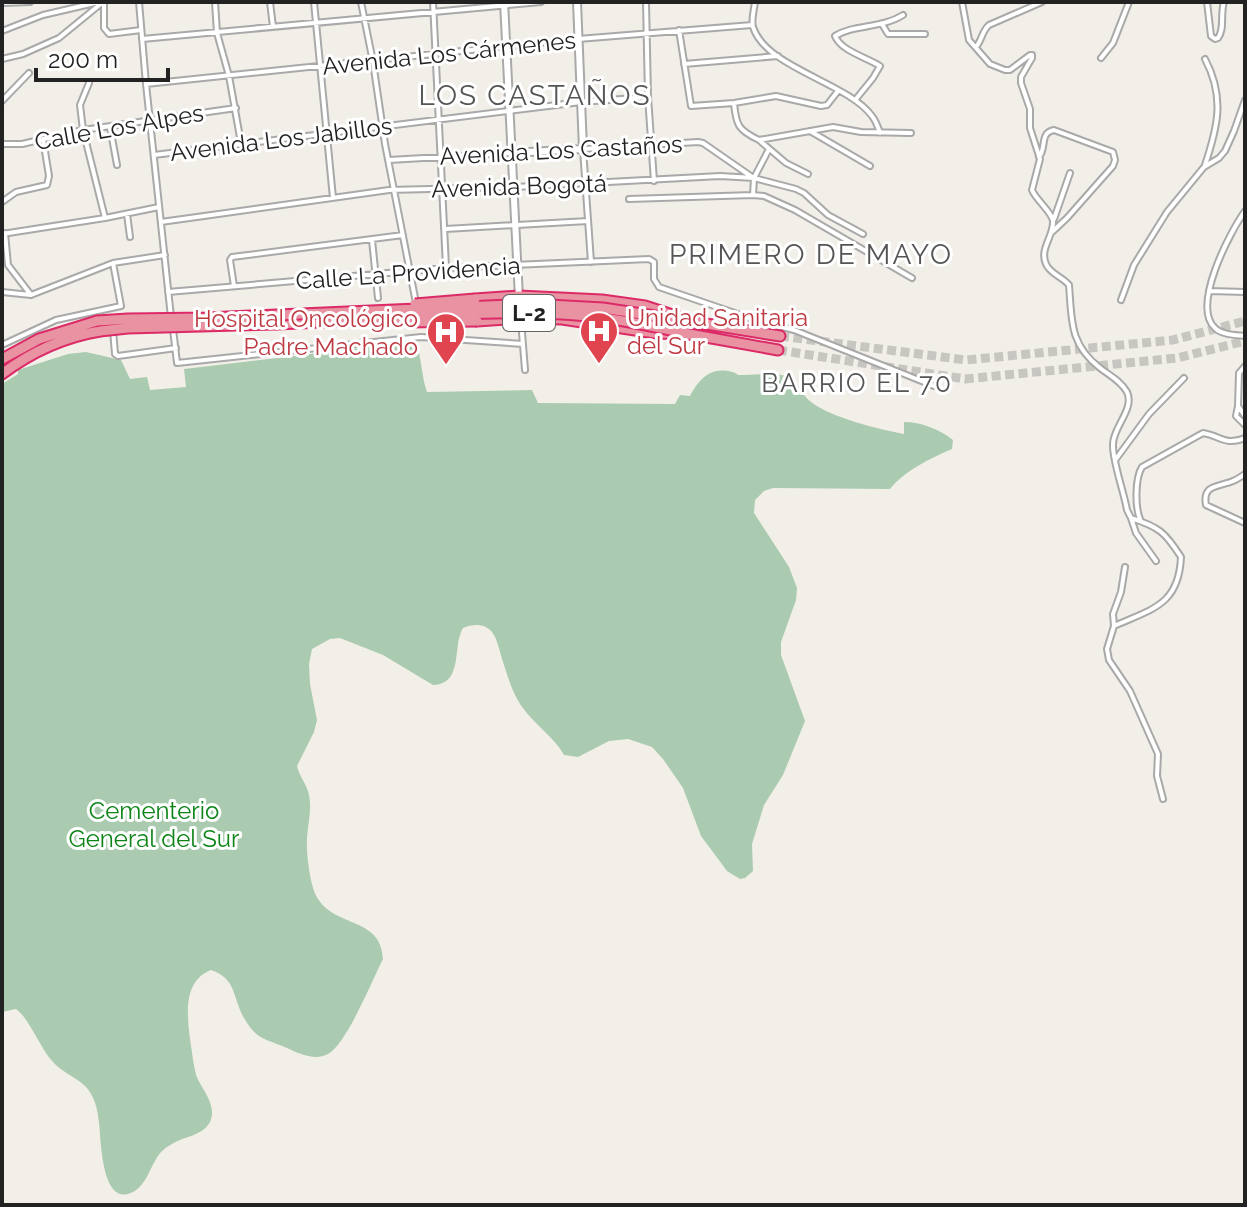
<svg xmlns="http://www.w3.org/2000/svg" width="1247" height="1207" font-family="Raleway,sans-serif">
<rect width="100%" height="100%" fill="#f2efe9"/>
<path fill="#aacbaf" d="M 410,342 L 418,346 L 424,382 L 427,392 L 532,390 L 538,403 L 675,404 L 680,395 L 690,396 C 699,379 711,366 732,372 C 742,375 733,375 744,375 C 760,374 775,374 791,376 C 798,384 803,396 811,402 C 832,418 878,429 904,434 L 904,422 C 921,422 939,429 953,440 L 952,449 C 931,458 904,471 890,489 L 773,488 L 764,491 L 755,500 L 754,513 L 789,567 L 797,588 L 796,600 L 781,642 L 781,655 L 805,721 L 783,775 L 764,805 L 752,844 L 753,871 L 745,878 L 740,879 L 727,871 L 701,836 L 683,788 L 663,759 L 652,747 L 628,739 L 609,741 L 578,757 L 564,755 C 554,737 535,725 523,708 C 513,695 508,677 503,662 C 500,653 498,640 492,632 C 484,623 473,624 463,628 C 452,646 464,684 433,685 L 383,655 L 340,638 L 330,639 L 312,649 L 309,664 L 310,684 L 317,720 L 314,732 L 297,766 C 299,776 307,784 309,795 C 312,810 308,823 307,838 C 306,852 310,888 318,899 C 337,928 381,917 383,959 C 373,979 346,1045 328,1054 C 315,1061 300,1054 287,1048 C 267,1039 257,1041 244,1018 C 232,997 237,979 211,970 C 183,981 187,1014 190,1039 C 192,1051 193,1063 196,1075 C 201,1088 213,1100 212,1114 C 211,1130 195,1135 182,1139 C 175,1142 167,1146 161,1152 C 150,1164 147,1189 128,1194 C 101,1201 101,1138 99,1123 C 98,1113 96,1102 91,1094 C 83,1079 65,1075 54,1063 C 40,1049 30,1019 16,1009 L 2,1012 L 2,384 L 18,374 L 18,370 L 68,354 L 86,352 L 121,360 L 130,379 L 147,377 L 150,390 L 186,387 L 184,369 Z"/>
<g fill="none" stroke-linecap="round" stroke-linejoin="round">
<path stroke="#c8c6c1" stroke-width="9" stroke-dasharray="9 4.5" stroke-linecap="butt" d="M 780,336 L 966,360 L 1173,340 L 1245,321
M 778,350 L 965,379 L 1177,358 L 1245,341"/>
<g stroke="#a9a9a9" stroke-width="8">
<path id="minor" d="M 139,2 L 146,84 L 171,317
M 215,2 L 217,33 L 229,76 L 241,143
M 270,2 L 273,27
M 314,2 L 333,198
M 361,2 L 373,62 L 385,144 L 416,303
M 433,2 L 446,267
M 646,2 L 648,97 L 654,181
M 755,2 C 754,10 751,20 753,27 C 766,68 847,82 872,116 C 876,121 878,127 880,133
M 962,2 L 969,40 L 990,64 L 1005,70 L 1010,70 L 1030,55 L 1032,55 L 1032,58 L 1021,77 L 1021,83 L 1030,109 L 1030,128 L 1040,159 L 1032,190 C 1036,200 1052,212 1053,221 C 1054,236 1039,249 1046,264 C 1050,274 1063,277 1069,285 C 1072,320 1069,344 1100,368 C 1109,375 1121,381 1127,392 C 1135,409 1113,427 1113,444 C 1112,460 1124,492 1127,510 L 1131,518 C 1159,527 1165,532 1181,557 C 1179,605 1152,609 1114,626
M 1207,2 L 1211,36 L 1215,39 L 1218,38 C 1225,29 1220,14 1224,2
M 2,3 L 30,2
M 104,3 L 104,28 L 109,34 L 141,30
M 882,24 L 888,34 L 925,34
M 679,30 L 691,106 L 734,103 L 776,96 L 821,106 L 827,105 L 838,91
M 2,31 L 43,15 L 99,2
M 142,39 L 541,2
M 976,47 C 982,40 982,31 989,25 L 1042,2
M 1101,58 L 1113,43 L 1129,2
M 2,59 L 23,54 L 59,38 L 103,2
M 684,64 L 778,56
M 89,83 L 80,105 L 83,130 L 105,218
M 146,84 L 578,39 L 752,25
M 856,99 L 873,78 L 880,66 C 866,57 841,51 835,36 C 854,24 881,29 903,15
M 2,101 L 29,73
M 734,103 C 736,125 738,130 759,140 L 833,127 L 861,132 L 911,133
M 110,127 L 117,165
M 810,131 L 870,166
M 759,140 L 786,163 L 808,174
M 2,144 L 22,144 L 83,130 L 236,108
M 154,155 L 581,102 L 648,97
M 1039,157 C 1047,148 1039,133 1054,130 L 1113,152 L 1115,160 L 1113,166 L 1067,218 L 1052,232
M 389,160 L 511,153
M 1205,165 C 1218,126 1225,97 1205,59
M 753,195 L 754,178 L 769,149
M 629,199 L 753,195 L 764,196 L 795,210 L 912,278
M 2,202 L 16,192 L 47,185 L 49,176 L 43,139
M 1245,211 C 1230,232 1191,306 1215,328 C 1222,335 1236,335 1245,336
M 127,214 L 130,237
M 1054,219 L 1070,173
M 161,222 L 389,190 L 515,187 L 720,176 L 754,178 L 796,189 L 804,193 L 828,215 L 863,234
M 445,229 L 588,221
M 5,233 L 8,265 L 31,295
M 2,234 L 105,218 L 159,207
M 372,240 L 378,298
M 591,262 L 583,149 L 698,142 L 703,143 L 752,177
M 234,286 L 230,260 L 232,257 L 403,235
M 1210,291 L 1245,292
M 2,292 L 31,295 L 113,263 L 165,255
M 168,292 L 446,268 L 649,259 L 654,262 L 654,279 L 659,287 L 758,321 L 794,330 L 934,386
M 1121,300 L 1134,265 L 1167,212 L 1204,167 L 1219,158 L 1225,151 L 1234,131 L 1245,100
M 521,320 L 525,370
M 173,329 L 177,363 L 421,337 L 523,344
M 113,330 L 115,354 L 118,356 L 176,348
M 2,345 L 56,320 L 121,306 L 113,263
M 1245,366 L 1239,373 L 1238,406 L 1245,416
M 1238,406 L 1236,416 L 1245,425
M 1116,459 L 1149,414 L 1184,378
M 1245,474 C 1242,476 1236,480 1233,481 C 1219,487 1202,484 1206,505 L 1245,523
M 1131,518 L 1136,533 L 1156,561
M 1140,519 C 1135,507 1135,478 1142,467 L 1203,433 C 1221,436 1225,446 1245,438
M 1125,567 L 1121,592 L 1113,614 L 1114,626 L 1107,649 L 1109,660 L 1130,691 L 1158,754 L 1157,776 L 1163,799"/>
</g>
<g stroke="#a9a9a9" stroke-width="10">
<path id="tertiary" d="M 504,2 L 519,298
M 511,153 L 583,149 L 577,2"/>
</g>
<g stroke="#dc2a67" stroke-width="13">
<path id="motorway" d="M 475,299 L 519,296 L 602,300 L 645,306 L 694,322 L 780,336
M 477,321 L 521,318 L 562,319 L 655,333 L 689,334 L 778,350
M 277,324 L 367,320
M 2,359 L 39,339 L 97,321
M 2,374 C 31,352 64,337 100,331"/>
</g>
<use href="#minor" stroke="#fff" stroke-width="4"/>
<use href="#tertiary" stroke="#fff" stroke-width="6"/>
<use href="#motorway" stroke="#e892a2" stroke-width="9"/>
<g stroke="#dc2a67" stroke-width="13" stroke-linecap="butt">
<path id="motorway-bridge" d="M 415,304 L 475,299
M 367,320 C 440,315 514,309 587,316 C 621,319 655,327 689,334
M 97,321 L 128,319 L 206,318 L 531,304 L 603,308 L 694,322
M 406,322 L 477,321
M 100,331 L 128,328 L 277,324"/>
</g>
<use href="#motorway-bridge" stroke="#e892a2" stroke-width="9"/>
</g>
<defs>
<g id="hospital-pin" transform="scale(2)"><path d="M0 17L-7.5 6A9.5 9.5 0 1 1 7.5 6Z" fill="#e0444e" stroke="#fff"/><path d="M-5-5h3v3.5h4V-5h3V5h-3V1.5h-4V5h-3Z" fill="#fff"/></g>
</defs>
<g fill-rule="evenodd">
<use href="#hospital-pin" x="599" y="331"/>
<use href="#hospital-pin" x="446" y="332"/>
</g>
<g text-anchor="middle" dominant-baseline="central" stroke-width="6" stroke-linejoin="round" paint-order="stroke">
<rect fill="#fff" stroke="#646464" stroke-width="2" x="503" y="295" width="52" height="36" rx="6"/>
<g font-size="22" font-weight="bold" fill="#222">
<text x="529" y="313">L-2</text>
</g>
<g font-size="24" fill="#222" stroke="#fff">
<text transform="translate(449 53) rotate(-6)">Avenida Los Cármenes</text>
<text transform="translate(119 127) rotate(-10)">Calle Los Alpes</text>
<text transform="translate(281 139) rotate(-7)">Avenida Los Jabillos</text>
<text transform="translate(561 150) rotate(-3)">Avenida Los Castaños</text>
<text transform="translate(519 186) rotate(-2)">Avenida Bogotá</text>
<text transform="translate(408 273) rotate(-4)">Calle La Providencia</text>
</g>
<g font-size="24" fill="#be3a42" stroke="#fff" text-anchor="start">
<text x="627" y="317">Unidad Sanitaria<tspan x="627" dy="28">del Sur</tspan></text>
<text x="418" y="318" text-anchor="end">Hospital Oncológico<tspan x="418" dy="28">Padre Machado</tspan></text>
</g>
<g font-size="24" fill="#0c8416" stroke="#fff">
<text x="154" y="810">Cementerio<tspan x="154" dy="28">General del Sur</tspan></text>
</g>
<g font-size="26" letter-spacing="2" fill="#555" stroke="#fff">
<text x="857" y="383">BARRIO EL 70</text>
</g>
<g font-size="28" letter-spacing="2" fill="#555" stroke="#fff">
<text x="535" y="95">LOS CASTAÑOS</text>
<text x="811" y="254">PRIMERO DE MAYO</text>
</g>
</g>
<rect width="1247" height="1207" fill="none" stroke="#222222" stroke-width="8"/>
<path d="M36 68v12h132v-12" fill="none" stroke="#222222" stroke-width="4"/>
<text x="48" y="68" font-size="24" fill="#222222" stroke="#ffffff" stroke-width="6" paint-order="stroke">200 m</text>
</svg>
